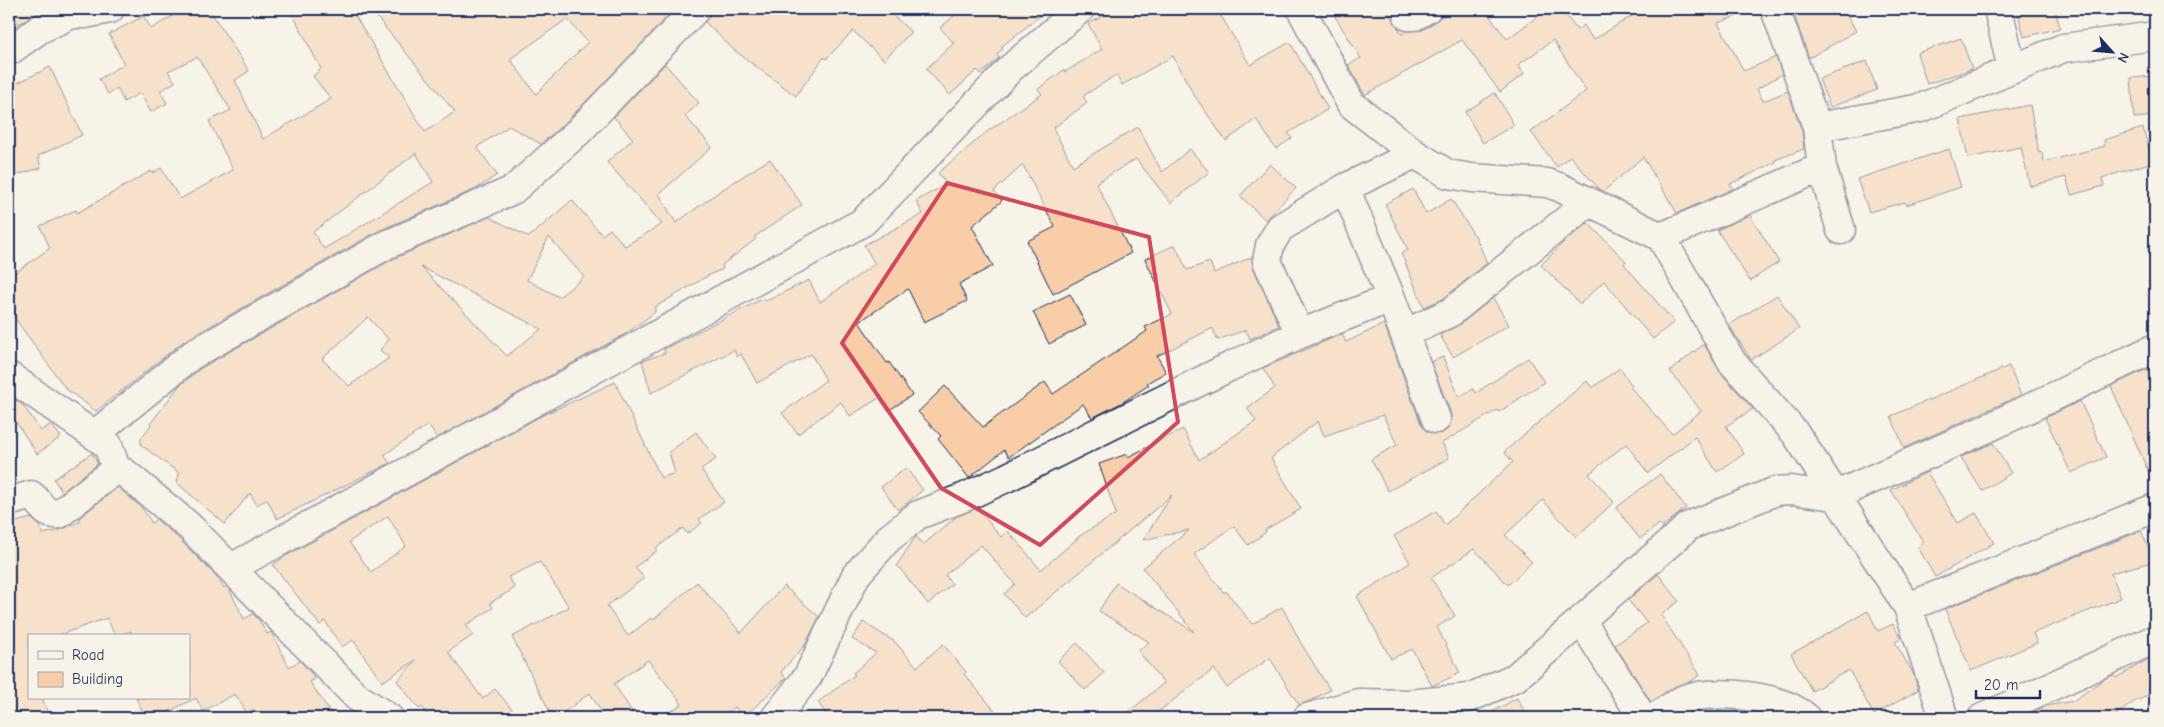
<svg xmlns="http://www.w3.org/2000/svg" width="2164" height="727" font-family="'Comic Neue',sans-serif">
<rect width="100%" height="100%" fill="#f7f3e8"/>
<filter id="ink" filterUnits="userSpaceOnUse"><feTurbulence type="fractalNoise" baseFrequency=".02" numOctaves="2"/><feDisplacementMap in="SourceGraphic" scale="10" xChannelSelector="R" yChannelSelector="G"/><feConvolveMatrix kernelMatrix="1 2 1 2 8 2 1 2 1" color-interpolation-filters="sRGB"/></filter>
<g filter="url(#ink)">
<path fill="#f8cda7" stroke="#1b2f5e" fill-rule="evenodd" d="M 10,9 L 46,9 L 19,24 Z
M 184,9 L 209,9 L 249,71 L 235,80 L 263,139 L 331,99 L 313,76 L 321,69 L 290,9 L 351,9 L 425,132 L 455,112 L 370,9 L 675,9 L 567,121 L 541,144 L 509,126 L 477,147 L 497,175 L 476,189 L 378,231 L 184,341 L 96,411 L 66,389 L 9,310 L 9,277 L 50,248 L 40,226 L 76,210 L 77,213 L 151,171 L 153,173 L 161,168 L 180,199 L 233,170 L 209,121 L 231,110 L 197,57 L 168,71 L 175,82 L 160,91 L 167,103 L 151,112 L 140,93 L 124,102 L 117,88 L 108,94 L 99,79 L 124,64 L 109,34 L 144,16 L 151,29 ZM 567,19 L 588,42 L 536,94 L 510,59 ZM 416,153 L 433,182 L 324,249 L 313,232 Z
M 711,9 L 886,9 L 911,32 L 884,60 L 853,31 L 826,59 L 824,57 L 796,96 L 734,50 L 705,22 L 711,13 Z
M 962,9 L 1049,9 L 1001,47 L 1003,49 L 997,54 L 999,58 L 981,74 L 977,70 L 950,95 L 926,69 L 954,43 L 940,28 Z
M 1116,9 L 1217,9 L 1250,65 L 1290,42 L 1328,109 L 1288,133 L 1292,138 L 1276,149 L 1256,119 L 1226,141 L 1194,95 L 1173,56 L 1122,85 L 1116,75 L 1083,96 L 1087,103 L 1053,128 L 1073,166 L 1138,127 L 1162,172 L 1190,149 L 1209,172 L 1171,203 L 1136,159 L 1096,183 L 1131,253 L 1053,294 L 1027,241 L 1055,227 L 1023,165 L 994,191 L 1002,201 L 972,226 L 993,266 L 959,284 L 967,301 L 924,322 L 908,289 L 859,322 L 887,363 L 889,362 L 912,395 L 888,411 L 879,398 L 850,416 L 841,402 L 798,434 L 782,413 L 826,380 L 811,354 L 757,383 L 741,354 L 737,357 L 734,350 L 651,393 L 642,361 L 665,353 L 664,349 L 764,298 L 766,301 L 809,280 L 820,302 L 875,264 L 864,245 L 923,214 L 916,201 L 947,184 L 938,173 L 988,131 L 1042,94 L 1038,89 L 1064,70 L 1065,72 L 1102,49 L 1088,24 Z
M 1343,9 L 1386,9 L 1402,34 L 1406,31 L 1423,30 L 1452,9 L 1484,9 L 1507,39 L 1548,9 L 1561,9 L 1577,30 L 1584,25 L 1593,40 L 1643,9 L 1750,9 L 1751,11 L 1718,23 L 1744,71 L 1776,57 L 1782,74 L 1757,89 L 1763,101 L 1788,91 L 1802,131 L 1804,149 L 1775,160 L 1776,162 L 1730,184 L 1733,189 L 1677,213 L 1643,157 L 1604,191 L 1599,189 L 1570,156 L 1557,167 L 1531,132 L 1586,91 L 1553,40 L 1518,65 L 1524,74 L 1500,92 L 1462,40 L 1365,95 L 1348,65 L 1361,58 L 1334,15 Z
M 1792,9 L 1844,9 L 1856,31 L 1809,58 Z
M 2017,9 L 2055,9 L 2060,28 L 2024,37 Z
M 1961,38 L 1972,69 L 1927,84 L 1917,53 Z
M 1867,61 L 1877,90 L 1830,107 L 1819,79 Z
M 665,64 L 699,103 L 685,116 L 712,147 L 659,194 L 676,223 L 720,191 L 770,159 L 802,205 L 754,237 L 756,239 L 722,265 L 723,269 L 711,274 L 655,307 L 655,312 L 627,333 L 437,438 L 428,425 L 384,455 L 390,463 L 277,519 L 267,499 L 257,505 L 250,493 L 225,524 L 177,483 L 179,473 L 141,445 L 141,438 L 151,425 L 150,424 L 179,386 L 201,368 L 393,259 L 489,217 L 529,237 L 572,200 L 602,235 L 610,229 L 625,246 L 662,224 L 607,162 L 633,139 L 614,117 ZM 549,237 L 584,277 L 559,297 L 527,280 ZM 421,267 L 541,329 L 507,356 ZM 368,317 L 389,340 L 380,350 L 389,358 L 349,386 L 322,359 Z
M 50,67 L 82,135 L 38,156 L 41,168 L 9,177 L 9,87 Z
M 2155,76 L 2155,116 L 2134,118 L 2131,78 Z
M 1495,93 L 1514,125 L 1483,143 L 1465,112 Z
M 2030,105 L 2039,153 L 2042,152 L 2044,162 L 2105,146 L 2104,140 L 2143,128 L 2153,162 L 2102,178 L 2104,186 L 2071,195 L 2066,177 L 2030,186 L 2021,147 L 1968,158 L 1960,119 Z
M 1949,149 L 1961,187 L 1906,205 L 1905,202 L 1869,212 L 1857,179 Z
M 1270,164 L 1296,188 L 1266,220 L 1240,196 Z
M 1413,189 L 1426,214 L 1451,199 L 1474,235 L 1475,235 L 1487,263 L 1443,299 L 1424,307 L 1401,253 L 1408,250 L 1385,204 Z
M 1750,215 L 1779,262 L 1750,281 L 1717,230 Z
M 1588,223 L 1626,261 L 1624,264 L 1674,322 L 1653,339 L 1604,281 L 1580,304 L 1541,265 L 1566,240 Z
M 1175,245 L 1187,270 L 1210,262 L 1214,273 L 1252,257 L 1253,267 L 1279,326 L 1250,339 L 1246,330 L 1217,340 L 1213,328 L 1157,356 L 1166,372 L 1147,383 L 1149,385 L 1123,402 L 1092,418 L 1083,404 L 1009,457 L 1004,450 L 969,478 L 938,439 L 941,436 L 918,412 L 945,386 L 983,427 L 1045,382 L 1053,394 L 1147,331 L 1145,327 L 1172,314 L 1145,259 Z
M 1070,294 L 1086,325 L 1049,344 L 1033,312 Z
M 1777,295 L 1799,329 L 1751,360 L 1729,325 Z
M 1493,298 L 1509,325 L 1453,357 L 1440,335 L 1461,324 Z
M 1384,324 L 1421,424 L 1426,431 L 1433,434 L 1442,433 L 1448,429 L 1451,421 L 1451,414 L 1431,362 L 1443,357 L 1459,397 L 1473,389 L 1476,393 L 1528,358 L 1544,382 L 1499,412 L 1497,410 L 1442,443 L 1449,458 L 1388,491 L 1371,459 L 1397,445 L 1383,415 L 1324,436 L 1318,421 L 1271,458 L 1301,509 L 1265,530 L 1266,532 L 1248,545 L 1234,526 L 1194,554 L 1224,593 L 1226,591 L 1252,624 L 1282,607 L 1302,645 L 1330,690 L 1312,700 L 1299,705 L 1270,658 L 1227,688 L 1214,669 L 1150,718 L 1121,718 L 1164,683 L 1138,651 L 1149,642 L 1099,611 L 1116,583 L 1194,632 L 1143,568 L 1189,530 L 1143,540 L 1172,495 L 1025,618 L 1004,594 L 1015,584 L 981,545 L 945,575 L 952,584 L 928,604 L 897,565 L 916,536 L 923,545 L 956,517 L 977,508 L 1001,537 L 1008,531 L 1041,570 L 1078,538 L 1078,537 L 1116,514 L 1099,464 L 1127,454 L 1128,457 L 1183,429 L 1199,460 L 1256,421 L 1247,408 L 1275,388 L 1263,368 L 1342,334 L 1346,342 Z
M 1704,344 L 1720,372 L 1753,409 L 1726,426 L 1744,454 L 1717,472 L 1695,437 L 1648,473 L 1626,444 L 1589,474 L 1614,502 L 1576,537 L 1543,500 L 1505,535 L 1532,562 L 1508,585 L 1474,549 L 1431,578 L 1455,616 L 1437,627 L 1460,673 L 1432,686 L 1412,649 L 1391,659 L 1357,596 L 1410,563 L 1394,536 L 1436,511 L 1445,525 L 1513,462 L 1504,452 L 1587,381 L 1592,388 L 1620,368 L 1632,386 L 1630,387 L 1672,434 L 1701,411 L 1670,371 Z
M 2009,366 L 2021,395 L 1904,448 L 1891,416 Z
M 2147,369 L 2155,390 L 2155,487 L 2111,386 Z
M 615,382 L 661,478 L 675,473 L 669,452 L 696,432 L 716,459 L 701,469 L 724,502 L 699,519 L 702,523 L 687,534 L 683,528 L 656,548 L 658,550 L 635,567 L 644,578 L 607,606 L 628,636 L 651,618 L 653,620 L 697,582 L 741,633 L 784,586 L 819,617 L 805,645 L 781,672 L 786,678 L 744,717 L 735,707 L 721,718 L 661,718 L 682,704 L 648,660 L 614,684 L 636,718 L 605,718 L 590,693 L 556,718 L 553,718 L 512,637 L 569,607 L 540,562 L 508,577 L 515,588 L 490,603 L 493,608 L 466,625 L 473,635 L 448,652 L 483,699 L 495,689 L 519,718 L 430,718 L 422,707 L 419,709 L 397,681 L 416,660 L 382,682 L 353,640 L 342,647 L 325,621 L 320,625 L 273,565 L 284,557 L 541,416 ZM 388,516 L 406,546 L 371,572 L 349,542 Z
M 11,397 L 23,405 L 41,431 L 51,424 L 61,437 L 37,454 L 9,411 L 9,398 Z
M 2080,401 L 2106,457 L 2071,473 L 2045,418 Z
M 1993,443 L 2011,473 L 1982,491 L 1961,457 Z
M 92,453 L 98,464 L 62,492 L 54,479 Z
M 906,468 L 923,490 L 898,510 L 881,487 Z
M 1927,472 L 1958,523 L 1976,513 L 1994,543 L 1935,577 L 1918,547 L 1924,543 L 1891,490 Z
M 1660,474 L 1686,508 L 1662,527 L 1659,524 L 1640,539 L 1616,508 Z
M 118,487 L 142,508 L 152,523 L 156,519 L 178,538 L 217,577 L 224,588 L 226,586 L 229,589 L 244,619 L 253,614 L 259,620 L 267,634 L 271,632 L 289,667 L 300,661 L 313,675 L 315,679 L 310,682 L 334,718 L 250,718 L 235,694 L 203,711 L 196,698 L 156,718 L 146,718 L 136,698 L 189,698 L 189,636 L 133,636 L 131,631 L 115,636 L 107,618 L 56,636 L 29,636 L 29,698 L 42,698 L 50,718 L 9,718 L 9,524 L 31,518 L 40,526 L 43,534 L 60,530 L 81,521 L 79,518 Z
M 2141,531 L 2155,561 L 2111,573 L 2121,598 L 2033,633 L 2037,643 L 1971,671 L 1945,609 Z
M 1658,574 L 1679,601 L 1661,615 L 1700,675 L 1691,681 L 1674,687 L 1651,702 L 1615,645 L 1647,623 L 1628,600 Z
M 1868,611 L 1878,631 L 1893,624 L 1901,639 L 1895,642 L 1914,675 L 1918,690 L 1874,715 L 1849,670 L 1812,691 L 1791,654 Z
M 863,622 L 895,642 L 917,667 L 943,644 L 966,672 L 964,674 L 1001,718 L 829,718 L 818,702 L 855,675 L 853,673 L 876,653 L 852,639 Z
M 1077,643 L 1104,673 L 1085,690 L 1058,661 Z
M 2148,659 L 2155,671 L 2155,690 L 2138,701 L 2137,700 L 2111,718 L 2030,718 L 2029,714 L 2046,706 L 2073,701 L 2104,679 L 2113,675 L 2116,678 Z
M 1517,698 L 1528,718 L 1481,718 Z"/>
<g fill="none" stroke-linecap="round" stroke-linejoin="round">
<g stroke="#1b2f5e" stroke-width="31">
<path id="minor" d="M 1301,9 L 1351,104 L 1415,154 L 1448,174 L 1472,178 L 1547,183 L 1559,187 L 1661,237 L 1732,362 L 1796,434 L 1908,607 L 1944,718
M 1775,9 L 1817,127 L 1822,167 L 1841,230
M 1998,9 L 2012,69
M 1408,16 L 1415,16 L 1427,9
M 9,51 L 40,29 L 72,14 L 85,14 L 110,9
M 1817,127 L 1921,108 L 2063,48 L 2155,36
M 1345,188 L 1391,298 L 1436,419
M 1661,237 L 1822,167
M 1300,334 L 1267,261 L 1270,245 L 1280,228 L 1345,188 L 1415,154
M 1405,334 L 1451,312 L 1589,202
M 9,376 L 108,445 L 116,469 L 125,473 L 189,526 L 357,697 L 389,718
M 94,435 L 192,355 L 386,245 L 513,190 L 578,132 L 696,9
M 9,502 L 31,495 C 42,503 43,516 59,514 L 116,469
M 231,568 L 863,222 L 1011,68 L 1080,9
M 1908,607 L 2155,508
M 1581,620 L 1641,715 L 1645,718
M 775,718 L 808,676 L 856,575 L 888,539 L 918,515 L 965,497 L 1006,478 L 1229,367 L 1300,334 L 1391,298
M 1307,718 L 1358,703 L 1409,704 L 1469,698 L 1516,677 L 1689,526 L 1776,491 L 1791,490 L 1834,496 L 1986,429 L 2155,348
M 1654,718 C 1665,712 1679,699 1691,697 C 1725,691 1781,695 1807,718
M 1982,718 L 2155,639"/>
</g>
<use href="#minor" stroke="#f7f3e8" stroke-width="28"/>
</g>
</g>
<path d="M0 0H2164V727H0ZM 947,183 L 1149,237 L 1178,422 L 1040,545 L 941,488 L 842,343 Z" fill="#f7f3e8" fill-opacity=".55" fill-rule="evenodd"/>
<path fill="none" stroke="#d1495b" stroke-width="4" stroke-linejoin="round" d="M 947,183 L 1149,237 L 1178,422 L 1040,545 L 941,488 L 842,343 Z"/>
<rect width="2164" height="727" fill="none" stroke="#f7f3e8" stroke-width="30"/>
<rect x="15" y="15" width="2134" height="697" fill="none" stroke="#1b2f5e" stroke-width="2" filter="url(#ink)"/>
<rect x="28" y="634" width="162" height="65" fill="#f7f3e8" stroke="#9fa5b1"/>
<rect x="38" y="651" width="25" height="8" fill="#f7f3e8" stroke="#9fa5b1"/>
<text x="72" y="660" font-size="15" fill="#1b2f5e">Road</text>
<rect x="38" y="672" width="25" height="15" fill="#f8cda7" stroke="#9fa5b1"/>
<text x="72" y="684" font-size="15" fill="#1b2f5e">Building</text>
<g transform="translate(2112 52) rotate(117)" stroke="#f7f3e8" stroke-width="4" paint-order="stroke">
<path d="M0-4L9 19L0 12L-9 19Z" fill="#1b2f5e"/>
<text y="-8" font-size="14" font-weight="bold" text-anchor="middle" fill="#1b2f5e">N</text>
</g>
<path d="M1976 690v8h64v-8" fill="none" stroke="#1b2f5e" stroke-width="2.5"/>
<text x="1984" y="690" font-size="15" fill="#1b2f5e" stroke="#f7f3e8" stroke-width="4" paint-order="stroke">20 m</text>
</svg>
